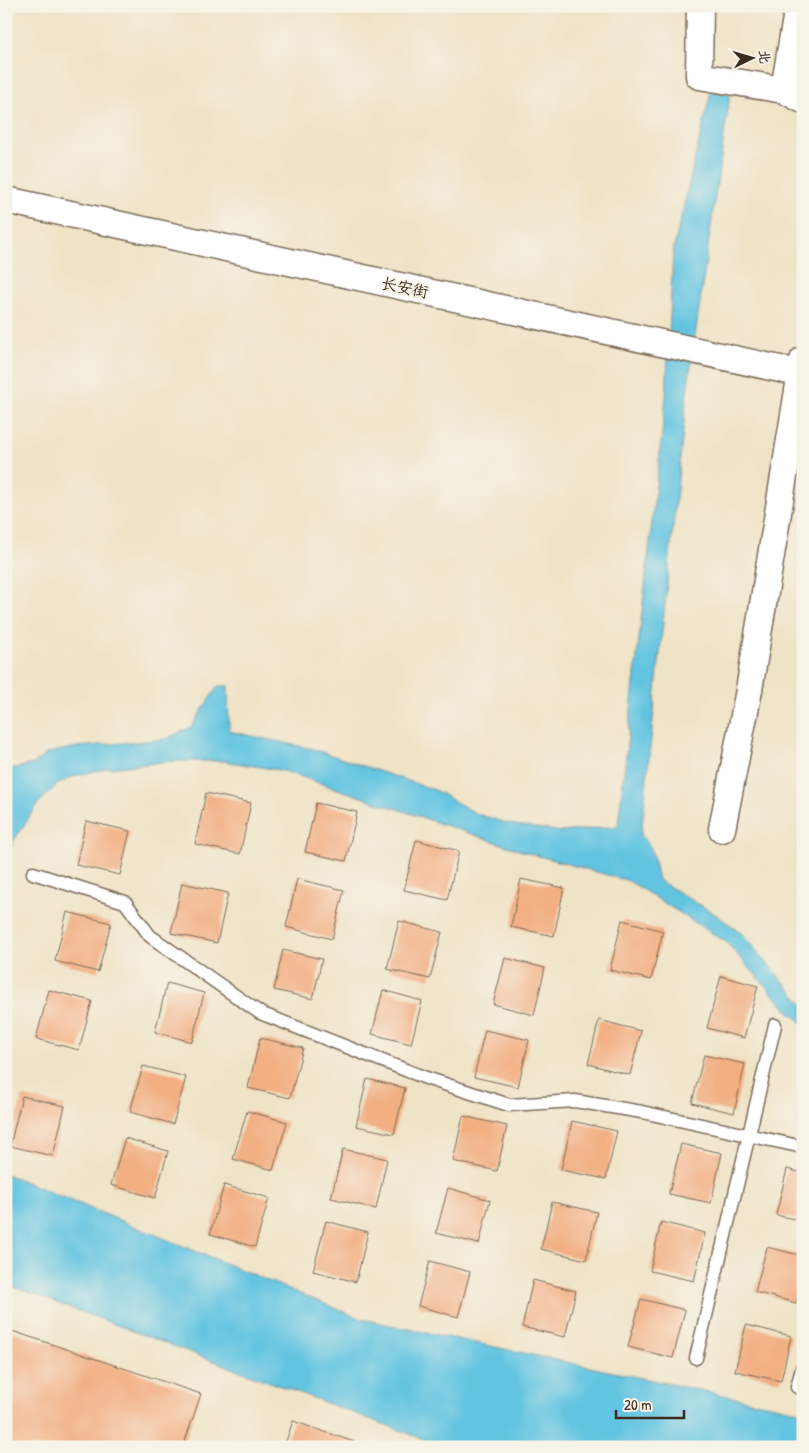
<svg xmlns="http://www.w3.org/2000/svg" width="809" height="1453" font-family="'Patrick Hand','LXGW WenKai TC',sans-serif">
<rect width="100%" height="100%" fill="#f7f3e8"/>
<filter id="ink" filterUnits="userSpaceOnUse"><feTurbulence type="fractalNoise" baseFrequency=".02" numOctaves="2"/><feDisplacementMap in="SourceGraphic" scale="10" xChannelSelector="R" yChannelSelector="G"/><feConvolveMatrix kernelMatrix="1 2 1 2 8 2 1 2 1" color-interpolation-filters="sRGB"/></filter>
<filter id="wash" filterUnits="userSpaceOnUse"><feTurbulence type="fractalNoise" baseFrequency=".0096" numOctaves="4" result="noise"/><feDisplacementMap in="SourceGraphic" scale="20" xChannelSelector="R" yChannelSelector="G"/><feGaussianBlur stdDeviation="1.12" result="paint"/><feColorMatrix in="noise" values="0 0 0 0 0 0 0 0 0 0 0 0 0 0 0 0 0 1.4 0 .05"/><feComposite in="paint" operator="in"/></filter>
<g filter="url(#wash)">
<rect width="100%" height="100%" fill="#efe3c6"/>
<path fill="#62c4e1" stroke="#4e7780" d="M 711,91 L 730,94 L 687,392 L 641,835 L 651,848 L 658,880 L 712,912 L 739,931 L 803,1004 L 803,1023 L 790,1013 L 726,942 L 629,881 L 525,852 L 284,771 L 224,761 L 172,761 L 109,768 L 74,776 L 57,785 L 37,805 L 13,842 L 6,864 L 6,770 L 34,764 L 47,753 L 77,747 L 166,739 L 191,727 L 218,686 L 228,686 L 229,731 L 313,749 L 435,790 L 477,814 L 510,824 L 562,832 L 618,826 L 666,397 L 673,251 Z
M 6,1174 L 362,1319 L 803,1412 L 803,1447 L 445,1447 L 6,1284 Z"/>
<g id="blocks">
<path fill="#f2af82" d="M 206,793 L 251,803 L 240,854 L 195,844 Z
M 316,803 L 357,812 L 346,861 L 305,852 Z
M 86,821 L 130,831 L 120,875 L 76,865 Z
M 416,840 L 459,851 L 447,900 L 404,890 Z
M 297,879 L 344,890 L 332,939 L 286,927 Z
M 521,879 L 564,888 L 554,936 L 511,927 Z
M 182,883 L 228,893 L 217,943 L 171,933 Z
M 67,912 L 111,923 L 98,972 L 55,961 Z
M 622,920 L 663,931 L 651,980 L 610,970 Z
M 399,921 L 442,932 L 430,979 L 387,969 Z
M 283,950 L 322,959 L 313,999 L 274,990 Z
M 505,958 L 545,968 L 534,1015 L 493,1004 Z
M 721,976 L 758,986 L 744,1038 L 707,1028 Z
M 167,983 L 204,993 L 192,1042 L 155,1032 Z
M 49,990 L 92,1001 L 79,1050 L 36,1039 Z
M 383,990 L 422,1001 L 411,1044 L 372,1034 Z
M 599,1020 L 641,1031 L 630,1075 L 588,1064 Z
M 485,1030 L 529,1040 L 518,1087 L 474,1077 Z
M 260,1038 L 303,1048 L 290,1098 L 248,1088 Z
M 704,1055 L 745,1064 L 734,1113 L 692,1103 Z
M 143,1066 L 186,1077 L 173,1124 L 130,1112 Z
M 367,1079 L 405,1088 L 394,1134 L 356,1126 Z
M 22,1096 L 65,1106 L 53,1156 L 10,1146 Z
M 802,1096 L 803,1096 L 803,1124 L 797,1123 Z
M 247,1111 L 287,1122 L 273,1170 L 233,1159 Z
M 463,1116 L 507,1126 L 497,1171 L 453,1161 Z
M 572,1121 L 617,1131 L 606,1179 L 561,1170 Z
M 125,1138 L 168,1151 L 155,1198 L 111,1185 Z
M 681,1144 L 722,1153 L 711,1203 L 669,1194 Z
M 343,1149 L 387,1159 L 376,1209 L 331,1198 Z
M 787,1169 L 803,1173 L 803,1221 L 776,1215 Z
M 224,1185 L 269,1198 L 255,1247 L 210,1234 Z
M 448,1188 L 490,1200 L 479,1244 L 436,1233 Z
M 552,1202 L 597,1212 L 586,1260 L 541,1249 Z
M 326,1221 L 368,1232 L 356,1282 L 313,1271 Z
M 661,1222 L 705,1233 L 694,1281 L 650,1271 Z
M 767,1247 L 803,1256 L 803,1277 L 796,1303 L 755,1292 Z
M 430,1261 L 470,1272 L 458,1317 L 418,1306 Z
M 533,1280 L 576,1291 L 565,1337 L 522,1327 Z
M 641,1299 L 685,1310 L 673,1358 L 628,1347 Z
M 746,1325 L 791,1336 L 781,1381 L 735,1371 Z
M 6,1329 L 201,1394 L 183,1447 L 6,1447 Z
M 293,1421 L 366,1446 L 366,1447 L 284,1447 Z"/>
</g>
</g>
<g filter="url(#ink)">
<use href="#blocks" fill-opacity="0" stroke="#7a6b59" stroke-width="1"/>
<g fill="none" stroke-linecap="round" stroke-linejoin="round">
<g stroke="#7a6b59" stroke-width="15">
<path id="lane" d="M 33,873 L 125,902 L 150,936 L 260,1013 L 426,1078 L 509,1105 L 575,1101 L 642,1112 L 803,1147
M 696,1358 L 775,1025
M 797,1387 L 803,1365"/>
</g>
<g stroke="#7a6b59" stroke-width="29">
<path id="street" d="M 700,6 L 699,76 L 784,90
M 798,6 L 784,90 L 803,100
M 6,200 L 803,374
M 722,829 L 749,690 L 803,360"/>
</g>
<use href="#lane" stroke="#fff" stroke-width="12"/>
<use href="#street" stroke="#fff" stroke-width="26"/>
</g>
</g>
<g text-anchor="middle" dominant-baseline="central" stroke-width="4" stroke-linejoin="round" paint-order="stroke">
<g font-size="16" fill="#3b2a1e" stroke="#f7f3e8">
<text transform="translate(405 287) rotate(12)">长安街</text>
</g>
</g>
<rect width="809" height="1453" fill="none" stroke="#f7f3e8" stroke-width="25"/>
<g transform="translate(752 58) rotate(85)" stroke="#f7f3e8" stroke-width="4" paint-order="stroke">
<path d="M0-4L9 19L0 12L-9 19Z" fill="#3b2a1e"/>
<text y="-8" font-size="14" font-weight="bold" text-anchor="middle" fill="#3b2a1e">北</text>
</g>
<path d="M616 1410v8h68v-8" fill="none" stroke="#3b2a1e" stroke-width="2.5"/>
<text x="624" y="1410" font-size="15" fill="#3b2a1e" stroke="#f7f3e8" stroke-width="4" paint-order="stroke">20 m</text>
</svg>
